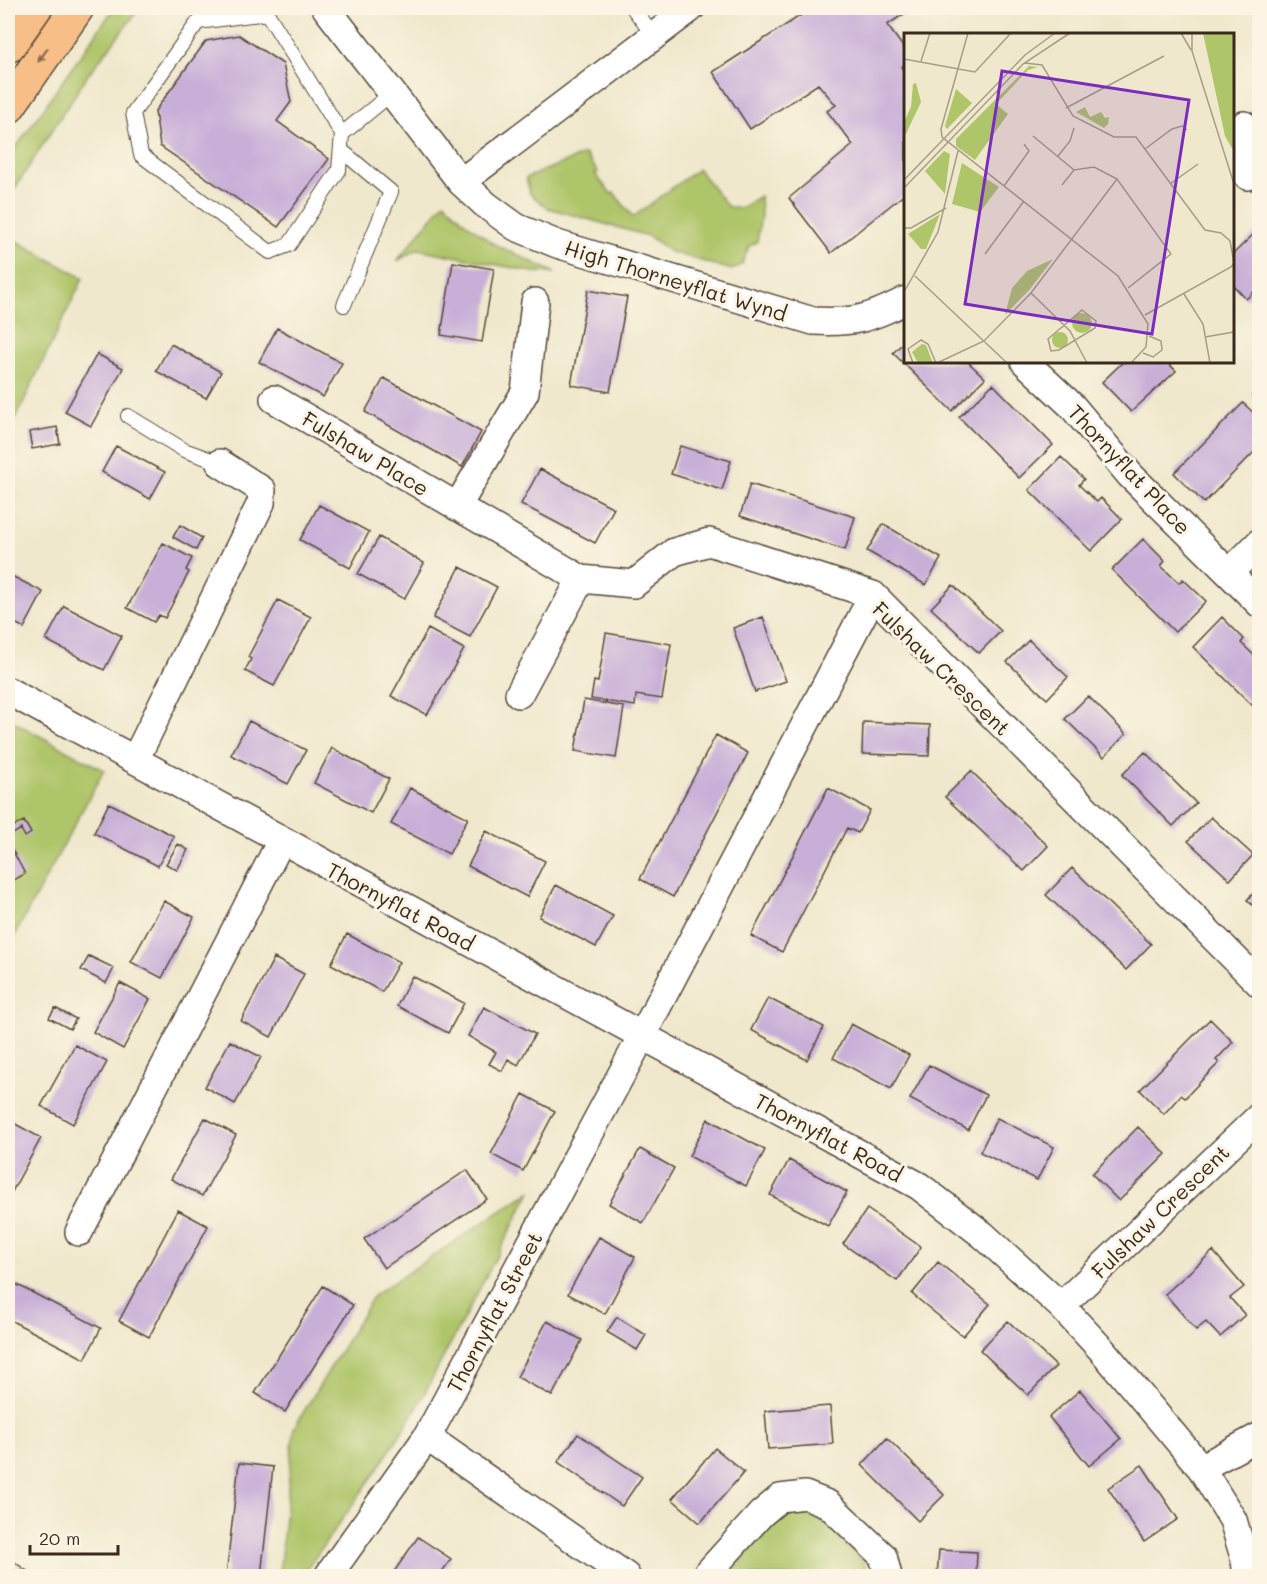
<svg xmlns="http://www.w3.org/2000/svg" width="1267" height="1584" font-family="Mali,sans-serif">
<rect width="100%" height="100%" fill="#fcf5e5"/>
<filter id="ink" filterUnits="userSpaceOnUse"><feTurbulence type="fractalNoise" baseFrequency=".0167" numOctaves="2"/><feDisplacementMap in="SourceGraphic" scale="12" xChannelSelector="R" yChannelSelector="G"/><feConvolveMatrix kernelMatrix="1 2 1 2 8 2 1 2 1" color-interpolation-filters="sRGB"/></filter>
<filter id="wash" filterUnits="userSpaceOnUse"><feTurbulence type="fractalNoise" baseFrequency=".008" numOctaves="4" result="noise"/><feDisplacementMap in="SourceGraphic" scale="24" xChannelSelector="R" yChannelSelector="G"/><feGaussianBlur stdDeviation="1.35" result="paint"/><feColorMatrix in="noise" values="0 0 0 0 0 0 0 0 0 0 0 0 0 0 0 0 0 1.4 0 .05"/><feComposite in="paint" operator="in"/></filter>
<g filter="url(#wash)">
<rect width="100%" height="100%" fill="#efe8cc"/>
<path fill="#afc569" stroke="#757844" stroke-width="1.5" d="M 114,8 L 140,8 L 87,76 L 8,199 L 8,159 Z
M 585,154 L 598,172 L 595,174 L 611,194 L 614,193 L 633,217 L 698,169 L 728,207 L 741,208 L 760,196 L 761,215 L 757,242 L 749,246 L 742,264 L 732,270 L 671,252 L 648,236 L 548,208 L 530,194 L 526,178 Z
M 444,202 L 466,223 L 494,244 L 555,273 L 533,272 L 418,249 L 397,261 Z
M 8,236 L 83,278 L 8,434 Z
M 8,719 L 104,770 L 8,948 Z
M 531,1191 L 415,1411 L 380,1466 L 302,1576 L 279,1576 L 294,1428 L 374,1295 Z
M 796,1513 L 816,1515 L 864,1562 L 868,1576 L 729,1576 L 771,1525 L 778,1519 Z"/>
<g id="blocks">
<path fill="#c8afd8" d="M 812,8 L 913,8 L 887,25 L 906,51 L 906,64 L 901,67 L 906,73 L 906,193 L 831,253 L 789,198 L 853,145 L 827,111 L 836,105 L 818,84 L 750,129 L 713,72 Z
M 239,35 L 283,64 L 291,102 L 277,121 L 329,159 L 278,227 L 160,146 L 155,111 L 206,41 Z
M 1260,228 L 1260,286 L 1246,299 L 1233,285 L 1233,254 Z
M 453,262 L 494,269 L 482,342 L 441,335 Z
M 588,290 L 627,297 L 610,392 L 571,385 Z
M 277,328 L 342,363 L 323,397 L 259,362 Z
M 906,340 L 906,362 L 968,362 L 985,378 L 952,411 L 893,353 Z
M 171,344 L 221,372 L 206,398 L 156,371 Z
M 97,354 L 123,368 L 91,426 L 65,412 Z
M 1123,362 L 1167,362 L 1176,371 L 1131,412 L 1102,382 Z
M 384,378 L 481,432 L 462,467 L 365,412 Z
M 993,384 L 1053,445 L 1019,478 L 959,417 Z
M 1260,387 L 1260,403 L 1252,395 Z
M 1243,403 L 1260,419 L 1260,446 L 1204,503 L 1174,473 Z
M 57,427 L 60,444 L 32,449 L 29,432 Z
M 116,446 L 165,472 L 150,499 L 102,472 Z
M 680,446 L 731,461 L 722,490 L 671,474 Z
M 1061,457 L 1084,479 L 1079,485 L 1097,502 L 1101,498 L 1122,519 L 1091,551 L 1029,490 Z
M 540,469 L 614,508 L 595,543 L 521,504 Z
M 750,484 L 855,517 L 845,550 L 740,516 Z
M 319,505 L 369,532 L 350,568 L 300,540 Z
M 883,524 L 941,558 L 926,585 L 867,551 Z
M 180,525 L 202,538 L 196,550 L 173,537 Z
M 379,537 L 424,563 L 404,599 L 358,574 Z
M 1143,539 L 1165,561 L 1161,566 L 1179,583 L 1183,579 L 1206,601 L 1175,632 L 1112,570 Z
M 163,543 L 192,558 L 186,570 L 189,572 L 165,618 L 159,615 L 154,622 L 127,608 Z
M 460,567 L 497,587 L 470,637 L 433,618 Z
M 8,574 L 43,592 L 24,628 L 8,619 Z
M 953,585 L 1001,631 L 979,653 L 931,608 Z
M 278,600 L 311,617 L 274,686 L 245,671 L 251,659 L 248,657 Z
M 64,606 L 122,636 L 104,670 L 46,640 Z
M 763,617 L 786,681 L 755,692 L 733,628 Z
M 1222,617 L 1244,639 L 1241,643 L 1258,659 L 1260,657 L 1260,703 L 1255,708 L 1193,647 Z
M 428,629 L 464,649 L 427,715 L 391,696 Z
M 606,633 L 671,644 L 662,699 L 636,695 L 635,706 L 591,699 L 594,681 L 598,682 Z
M 1029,640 L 1068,677 L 1047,699 L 1007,662 Z
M 1088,696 L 1126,734 L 1104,757 L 1065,719 Z
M 584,700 L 624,707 L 616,758 L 575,751 Z
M 249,721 L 306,750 L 288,784 L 231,755 Z
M 863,722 L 930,725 L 929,756 L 862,754 Z
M 716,735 L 748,753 L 673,897 L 640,879 Z
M 332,748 L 389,779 L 371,813 L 314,783 Z
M 1145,752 L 1196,803 L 1173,826 L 1122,775 Z
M 971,771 L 1048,846 L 1024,871 L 945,797 Z
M 410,788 L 468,818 L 449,854 L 391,824 Z
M 828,788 L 870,810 L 858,833 L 847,828 L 782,952 L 751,936 Z
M 109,803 L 174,836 L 158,866 L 94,833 Z
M 8,813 L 14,826 L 24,821 L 31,833 L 25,837 L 21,829 L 8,837 Z
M 1211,817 L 1253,855 L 1230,880 L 1188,841 Z
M 486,831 L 545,861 L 527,897 L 468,866 Z
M 8,842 L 25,874 L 8,883 Z
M 178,844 L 188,850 L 177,870 L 166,864 Z
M 1072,868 L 1151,944 L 1126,970 L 1046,895 Z
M 556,885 L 613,916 L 596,947 L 539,917 Z
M 1260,886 L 1260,912 L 1247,900 Z
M 164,901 L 194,917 L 162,978 L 131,962 Z
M 347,934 L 399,962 L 382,992 L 331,964 Z
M 89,956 L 114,968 L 106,983 L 81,970 Z
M 274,958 L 304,974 L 271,1037 L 241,1021 Z
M 412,976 L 464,1003 L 448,1033 L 397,1006 Z
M 120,983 L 150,999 L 123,1049 L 93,1032 Z
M 768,998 L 824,1027 L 807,1060 L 751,1030 Z
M 484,1007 L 535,1034 L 518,1065 L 508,1059 L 502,1071 L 489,1064 L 496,1052 L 468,1036 Z
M 55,1008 L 76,1019 L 70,1029 L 49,1018 Z
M 1210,1019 L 1233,1042 L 1216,1060 L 1219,1063 L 1202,1080 L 1185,1098 L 1181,1095 L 1164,1114 L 1140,1090 Z
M 851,1024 L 909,1055 L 891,1089 L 833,1058 Z
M 230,1041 L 261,1057 L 235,1104 L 205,1087 Z
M 75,1045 L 107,1062 L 73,1124 L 41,1106 Z
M 929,1065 L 986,1095 L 968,1130 L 910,1099 Z
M 523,1094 L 555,1111 L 523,1171 L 491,1154 Z
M 205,1118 L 236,1135 L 202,1196 L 171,1179 Z
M 997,1118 L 1054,1147 L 1037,1180 L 980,1152 Z
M 708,1119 L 765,1150 L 746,1186 L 689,1156 Z
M 10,1121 L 41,1138 L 8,1199 L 8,1126 Z
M 1138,1127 L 1166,1154 L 1119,1201 L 1092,1174 Z
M 640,1149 L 674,1168 L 643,1223 L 609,1204 Z
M 789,1160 L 847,1192 L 828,1226 L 770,1195 Z
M 467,1170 L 487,1199 L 384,1268 L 364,1239 Z
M 867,1209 L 921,1247 L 897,1281 L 843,1244 Z
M 178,1210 L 208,1226 L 149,1337 L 119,1321 Z
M 599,1237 L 635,1257 L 605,1314 L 568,1294 Z
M 1213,1251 L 1244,1287 L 1230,1298 L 1245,1315 L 1220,1337 L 1206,1322 L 1196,1330 L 1165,1294 Z
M 938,1262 L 990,1304 L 963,1336 L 912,1294 Z
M 8,1280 L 101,1328 L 85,1359 L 8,1319 Z
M 323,1286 L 353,1305 L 285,1412 L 255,1393 Z
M 617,1317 L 646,1335 L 637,1350 L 607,1332 Z
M 547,1321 L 582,1340 L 552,1396 L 517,1377 Z
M 1008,1321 L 1056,1366 L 1028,1395 L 980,1350 Z
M 1080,1390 L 1121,1439 L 1089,1466 L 1049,1417 Z
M 830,1406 L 833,1444 L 768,1449 L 765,1411 Z
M 578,1434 L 642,1477 L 622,1506 L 558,1462 Z
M 887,1438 L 944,1495 L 918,1521 L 862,1465 Z
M 715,1448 L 744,1472 L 700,1523 L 672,1499 Z
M 239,1463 L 273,1467 L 261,1576 L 226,1576 Z
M 1142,1465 L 1178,1519 L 1144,1542 L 1108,1488 Z
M 418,1537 L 451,1559 L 439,1576 L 391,1576 Z
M 939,1550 L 977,1552 L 976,1576 L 937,1576 Z
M 8,1557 L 24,1569 L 35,1576 L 8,1576 Z"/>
</g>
</g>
<g filter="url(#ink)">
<use href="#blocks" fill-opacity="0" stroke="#564638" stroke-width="1.5"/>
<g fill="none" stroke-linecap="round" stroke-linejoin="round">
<g stroke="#564638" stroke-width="16">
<path id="lane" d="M 633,8 L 654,36
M 342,134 L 267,13 L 198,22 L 133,113 L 141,155 L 270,252 L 289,245 L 339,170 L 342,134 L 392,93
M 341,150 L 391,192 L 344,305
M 128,416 L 184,450 L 220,463"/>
</g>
<g stroke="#564638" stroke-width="30">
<path id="street" d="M 326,8 L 461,182 L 486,205 L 516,227 L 557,244 L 813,321 C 854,323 869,319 906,300
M 1244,125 L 1248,176
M 461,182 L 691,8
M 1025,362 L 1072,406 L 1130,475 L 1260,604
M 274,399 L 581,579 L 634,584 L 674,552 L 709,542 L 873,595
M 457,507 L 525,392 L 535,302
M 1229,573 L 1260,542
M 8,691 L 919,1186 L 983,1235 L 1061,1306 L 1102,1350 L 1201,1468 L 1233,1520 L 1245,1560 L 1247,1576
M 519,694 L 581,579
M 135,760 L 261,503 L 262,490 L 220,463
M 79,1232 L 281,841
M 1061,1306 L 1260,1116
M 427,1437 L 626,1576
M 1201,1468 L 1260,1436
M 328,1576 L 427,1437 L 642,1036 L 873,595 L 1260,984
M 705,1576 L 761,1514 L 780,1498 L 805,1495 L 828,1504 L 883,1556 L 888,1576"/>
</g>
<g stroke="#564638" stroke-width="36">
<path id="primary" d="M 8,46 L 35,8
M 8,107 L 77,8"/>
</g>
<use href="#lane" stroke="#fff" stroke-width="14"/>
<use href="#street" stroke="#fff" stroke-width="27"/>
<use href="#primary" stroke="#f7be88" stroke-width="33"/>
</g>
<defs><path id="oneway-solid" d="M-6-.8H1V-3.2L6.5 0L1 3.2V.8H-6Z" transform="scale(1.5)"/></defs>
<use fill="#906d4e" href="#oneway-solid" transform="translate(43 55) rotate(125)"/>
</g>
<g text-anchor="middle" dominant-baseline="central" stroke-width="6" stroke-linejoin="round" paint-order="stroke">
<g font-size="21" fill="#3b2a1e" stroke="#fcf5e5">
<text transform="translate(676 280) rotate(17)">High Thorneyflat Wynd</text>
<text transform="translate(366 453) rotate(31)">Fulshaw Place</text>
<text transform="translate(1130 469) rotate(47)">Thornyflat Place</text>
<text transform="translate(942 668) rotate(44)">Fulshaw Crescent</text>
<text transform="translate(401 906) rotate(28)">Thornyflat Road</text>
<text transform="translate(829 1137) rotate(28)">Thornyflat Road</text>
<text transform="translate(1160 1211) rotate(-44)">Fulshaw Crescent</text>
<text transform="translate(494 1312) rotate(-62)">Thornyflat Street</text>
</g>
</g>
<g transform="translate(904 33)">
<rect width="330" height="330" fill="#efe8cc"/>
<path d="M 299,0 L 330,0 L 330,119 L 321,103 ZM 125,33 L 134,34 L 124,37 L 92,71 L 104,81 L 71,127 L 52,113 L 52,106 ZM 12,50 L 17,69 L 0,105 L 0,89 L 7,74 L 9,51 ZM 52,56 L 68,70 L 43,96 L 41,93 ZM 181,74 L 186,84 L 197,79 L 201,85 L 205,84 L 204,91 L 200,95 L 172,79 ZM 40,118 L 46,121 L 41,161 L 21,138 ZM 58,130 L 95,154 L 76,179 L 48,171 ZM 36,181 L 22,216 L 17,216 L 4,201 ZM 149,226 L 126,256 L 101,282 L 108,255 L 123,238 ZM168 290a10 10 0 1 1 20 0a10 10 0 1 1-20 0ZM148 307a8 8 0 1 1 16 0a8 8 0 1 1-16 0ZM 18,311 L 22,312 L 29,330 L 14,330 L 8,319 Z" fill="#afc569"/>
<path fill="none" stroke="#a79c86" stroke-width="1.5" d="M 64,0 L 37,96 L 38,104 L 214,243 L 244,291 L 242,314 L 227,330M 277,0 L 287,17M 288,0 L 288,18 L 330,151M 0,26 L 71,39 L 107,0M 17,28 L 26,0M 121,30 L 138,32 L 169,83 L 210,104 L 232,104 L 301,197 L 317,200 L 326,208 L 330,230 L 327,234 L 241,282M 162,75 L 260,23M 129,103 L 170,137 L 190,134 L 213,146M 241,116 L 268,96 L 278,93 L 283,97M 154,123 L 166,108 L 170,95M 0,147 L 121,22 L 151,0M 266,151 L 294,131M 158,152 L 170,137M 100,153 L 125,118 L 120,111M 0,155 L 119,31 L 166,0M 0,195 L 7,195 L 42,175M 81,221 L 120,168M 11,243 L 103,330M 0,259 L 34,199 L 54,118M 127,260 L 166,298 L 183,330M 280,261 L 299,291 L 306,330M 178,277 L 192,288 L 191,295 L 155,317 L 147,318 L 144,306 ZM 301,304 L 330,299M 239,320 L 249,324 L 258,317 L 257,308 L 245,303M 9,330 L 4,316 L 17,307 L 24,311 L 32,330M 33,330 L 80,308 L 127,260 L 213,146 L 267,221 L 224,255"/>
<path fill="#7b2cbf" fill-opacity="0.15" stroke="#7b2cbf" stroke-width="3" d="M 98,38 L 285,67 L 248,301 L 61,271 Z"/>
<rect width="330" height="330" fill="none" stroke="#3b2a1e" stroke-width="3"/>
</g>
<rect width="1267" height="1584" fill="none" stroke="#fcf5e5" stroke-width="30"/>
<path d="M30 1545v9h88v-9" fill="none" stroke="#3b2a1e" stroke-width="3"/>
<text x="39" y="1545" font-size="18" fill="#3b2a1e" stroke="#fcf5e5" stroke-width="4.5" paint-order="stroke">20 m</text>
</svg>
